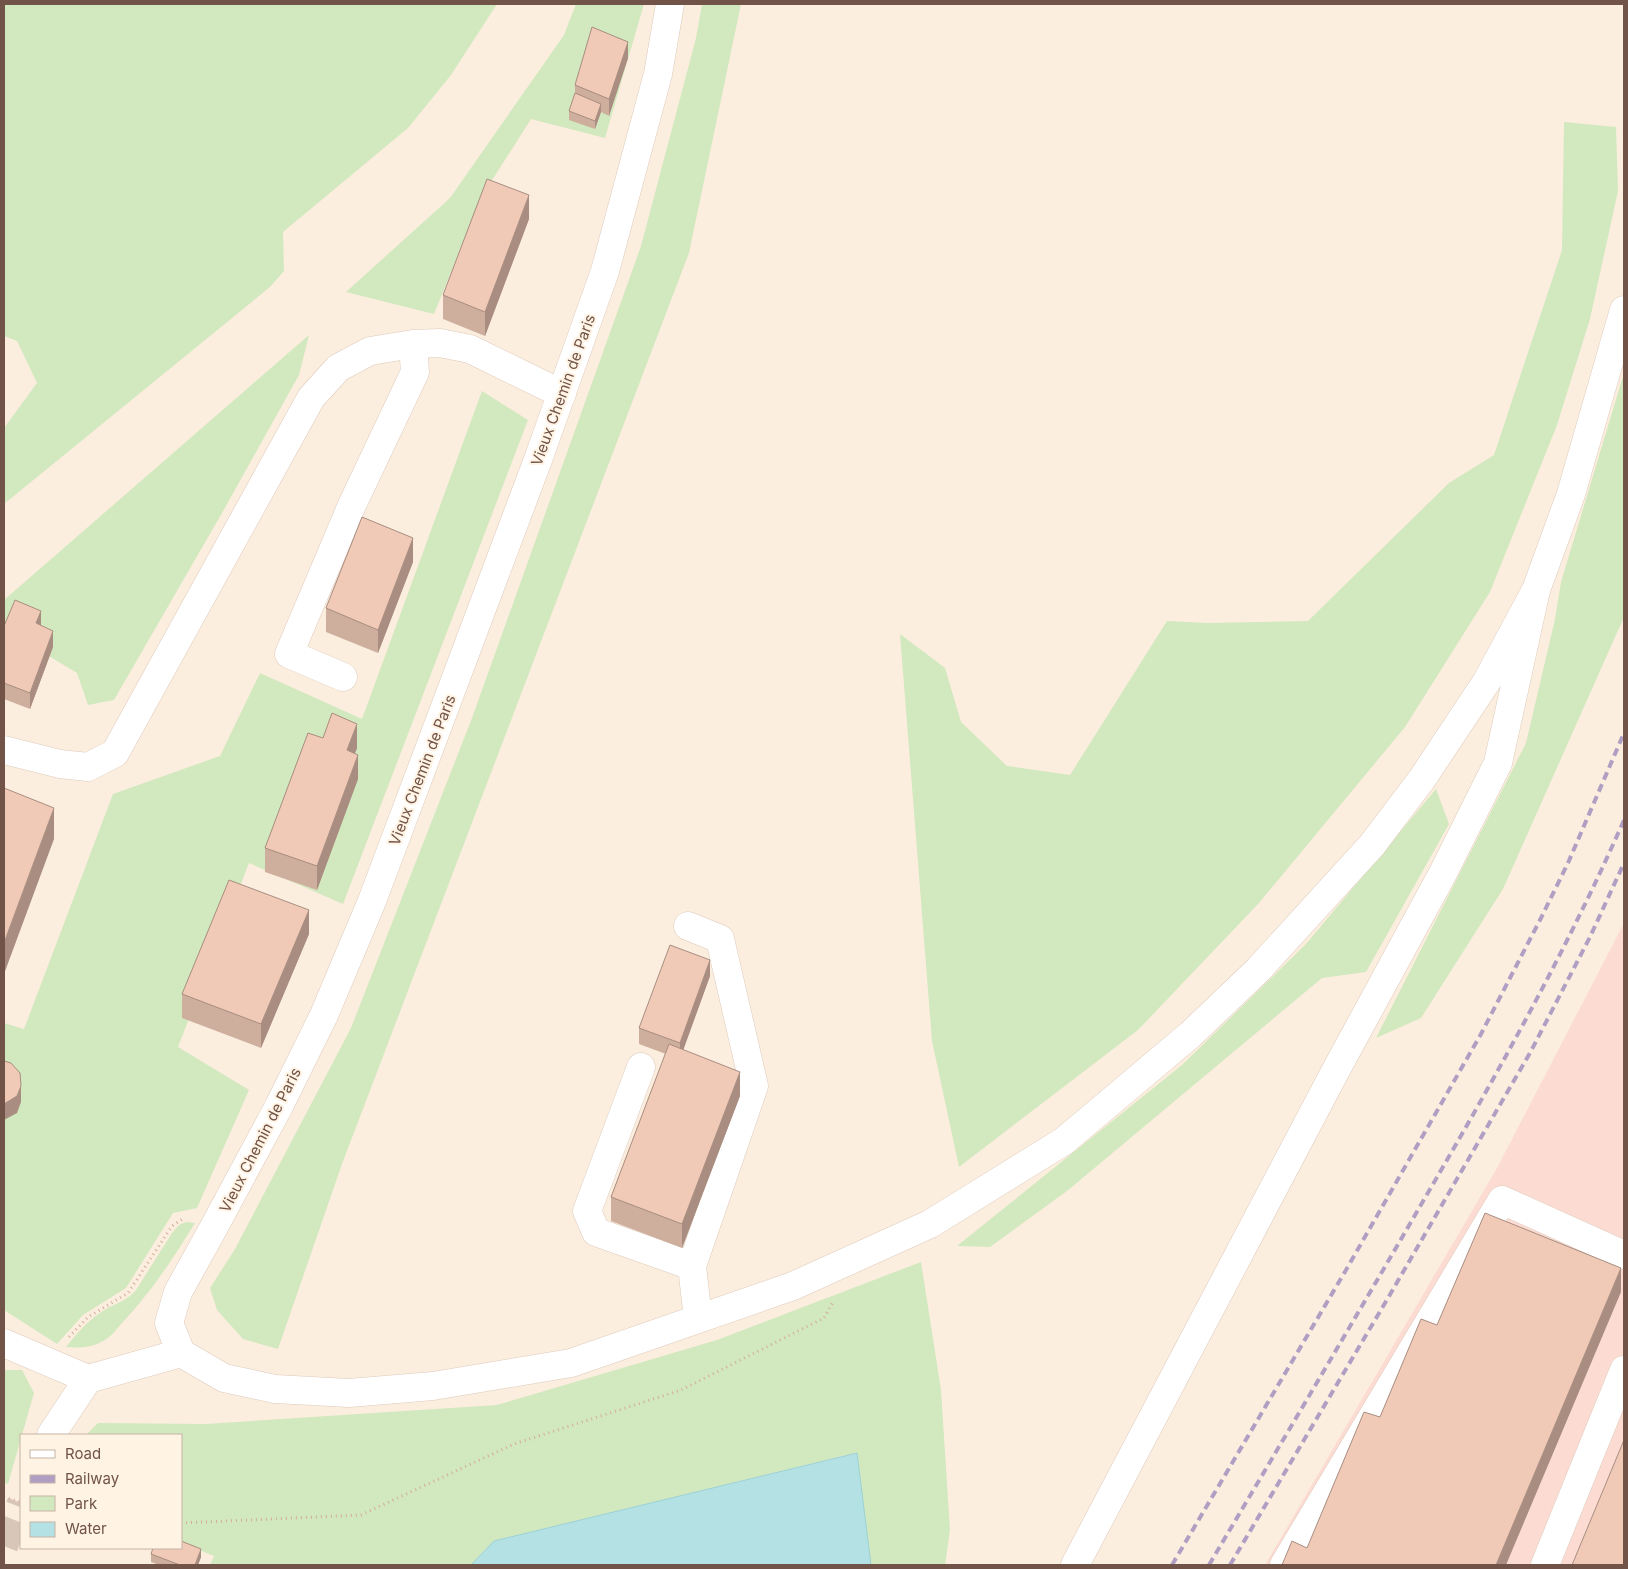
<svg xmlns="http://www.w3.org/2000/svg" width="1628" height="1569" font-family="Inter,sans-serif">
<rect width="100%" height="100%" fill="#fbeedf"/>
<path fill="#fcdcd2" d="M 1624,923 L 1624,1565 L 1265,1565 L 1497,1168 Z"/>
<path fill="#d2e8be" d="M 4,4 L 497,4 L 451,75 L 408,128 L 283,232 L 284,271 L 270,287 L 4,504 L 4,428 L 37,383 L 17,341 L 4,336 Z
M 576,4 L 644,4 L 605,138 L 531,119 L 482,196 L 434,314 L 346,292 L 450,198 L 564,35 Z
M 702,4 L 741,4 L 689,253 L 342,1164 L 278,1349 L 243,1339 L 217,1310 L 210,1288 L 235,1249 L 351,1028 L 472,718 L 641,246 L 696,38 Z
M 1564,122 L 1616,127 L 1618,191 L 1590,319 L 1557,425 L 1490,592 L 1405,727 L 1259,903 L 1138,1030 L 959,1167 L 932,1041 L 900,634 L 945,668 L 961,722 L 1007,766 L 1070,775 L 1167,621 L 1208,623 L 1308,621 L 1449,483 L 1494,455 L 1562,250 Z
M 309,335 L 299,375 L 222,513 L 114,700 L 88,705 L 77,673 L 4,629 L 4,600 Z
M 1624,373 L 1624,617 L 1503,889 L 1421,1018 L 1376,1038 L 1526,743 L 1555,619 L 1561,582 Z
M 482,391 L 528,420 L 343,904 L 249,863 L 178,1047 L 249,1090 L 197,1208 L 173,1213 L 126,1288 L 83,1315 L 57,1344 L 4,1310 L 4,1023 L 24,1029 L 113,794 L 220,756 L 260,673 L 362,719 Z
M 1436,789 L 1449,824 L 1366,972 L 1322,978 L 1067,1191 L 990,1247 L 957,1246 L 1182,1065 L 1306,944 Z
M 186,1222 L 195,1223 C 173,1259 151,1292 122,1323 C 117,1329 111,1337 103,1341 C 91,1348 79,1348 66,1347 C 78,1332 89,1319 106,1309 C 117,1303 128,1300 136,1290 L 172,1233 L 179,1225 Z
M 921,1262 L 941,1390 L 950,1530 L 945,1565 L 871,1565 L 856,1453 L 494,1541 L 471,1565 L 210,1565 L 214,1556 L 181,1543 L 181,1435 L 86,1435 L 98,1423 L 206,1424 L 497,1405 L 717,1340 Z
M 4,1370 L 22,1370 L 34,1393 L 8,1484 L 4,1483 Z"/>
<path fill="#b4e1e4" stroke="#9bd1d5" d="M 857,1453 L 871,1565 L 471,1565 L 494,1541 Z"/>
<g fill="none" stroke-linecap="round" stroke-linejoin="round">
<path stroke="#d8c7b9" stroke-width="28" stroke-dasharray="28 14" stroke-linecap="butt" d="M 4,1546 L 21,1503"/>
<g stroke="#dfcabb" stroke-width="29">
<path id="minor" d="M 343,677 L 289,654 L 352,505 L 415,372 L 413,344
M 4,750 L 60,764 L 88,767 L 115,753 L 311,398 L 338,368 L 370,351 L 413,344 L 440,343 L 470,349 L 562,394
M 688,926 L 720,939 L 754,1086 L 692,1266 L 698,1319
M 641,1067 L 587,1211 L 596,1232 L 692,1266
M 4,1343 L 88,1379
M 181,1353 L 224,1378 L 275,1389 L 349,1393 L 433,1386 L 571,1363 L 793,1286 L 930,1224 L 1064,1141 L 1191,1034 L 1258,970 L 1372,845 L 1422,779 L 1487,681 L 1536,590
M 51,1435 L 88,1379 L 181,1353 L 169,1323 L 178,1292 L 214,1227 L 279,1106 L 324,1015 L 372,901 L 539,457 L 605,271 L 658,74 L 670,4
M 1075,1565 L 1337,1068 L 1443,873 L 1498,763 L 1536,590 L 1571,494 L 1624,310
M 1284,1565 L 1502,1200 L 1624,1255
M 1545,1565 L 1624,1370"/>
</g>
<path stroke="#d4ad9b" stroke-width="3" stroke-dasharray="1 4" stroke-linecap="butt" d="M 69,1337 L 88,1317 L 128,1293 L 172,1226 L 184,1218
M 4,1497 L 21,1502
M 181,1523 L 361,1515 L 514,1444 L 681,1390 L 824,1318 L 833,1302"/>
<use href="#minor" stroke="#fff" stroke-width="28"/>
<path stroke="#b09fc3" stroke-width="4" stroke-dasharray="8 5" stroke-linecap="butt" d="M 1172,1565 L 1346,1270 L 1481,1034 L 1541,918 L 1568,863 L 1624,733
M 1209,1565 C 1280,1445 1352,1324 1422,1203 C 1495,1078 1566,952 1624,820
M 1230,1565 L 1388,1298 L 1530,1053 L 1590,937 L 1624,863"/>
</g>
<path fill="#ceae9d" d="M 628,58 L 609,116 L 601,112 L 595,129 L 569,120 L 569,111 L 575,93 L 575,85 Z
M 529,219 L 485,336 L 443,319 L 443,295 Z
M 413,562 L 378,653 L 326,632 L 326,608 Z
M 41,625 L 53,647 L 30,709 L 4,699 L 4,626 Z
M 323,738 L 357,748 L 355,753 L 358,779 L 317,890 L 265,872 L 265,848 Z
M 309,934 L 261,1048 L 182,1018 L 182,994 Z
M 710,976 L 683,1050 L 740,1096 L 682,1248 L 611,1221 L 611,1197 L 666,1054 L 639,1044 L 639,1028 Z
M 151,1554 L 201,1557 L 198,1565 L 159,1565 L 151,1562 Z"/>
<path fill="#a88d80" d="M 628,42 L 628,58 L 609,116 L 609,99 Z
M 601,104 L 601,112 L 595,129 L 595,121 Z
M 529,195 L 529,219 L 485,336 L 485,312 Z
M 413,538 L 413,562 L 378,653 L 378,630 Z
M 41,611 L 41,627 L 36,623 Z
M 53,631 L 53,647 L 30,709 L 30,693 Z
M 357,724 L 357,748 L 347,773 L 347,750 Z
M 358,755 L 358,779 L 317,890 L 317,866 Z
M 54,808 L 54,839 L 4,974 L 4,943 Z
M 309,910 L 309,934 L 261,1048 L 261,1024 Z
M 710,960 L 710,976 L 680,1059 L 680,1043 Z
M 740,1072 L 740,1096 L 682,1248 L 682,1224 Z
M 21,1086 L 21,1102 L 17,1113 L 4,1120 L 4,1104 Z
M 1621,1268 L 1621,1292 L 1506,1565 L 1496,1565 Z
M 201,1549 L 201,1557 L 198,1565 L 195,1565 Z"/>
<path fill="#f0cab7" stroke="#a88d80" d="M 592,27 L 628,42 L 609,99 L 575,85 Z
M 575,93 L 601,104 L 595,121 L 569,111 Z
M 487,179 L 529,195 L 485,312 L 443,295 Z
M 362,517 L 413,538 L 378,630 L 326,608 Z
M 15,600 L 41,611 L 36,623 L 53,631 L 30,693 L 4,683 L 4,626 Z
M 332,713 L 357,724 L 347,750 L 358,755 L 317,866 L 265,848 L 308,733 L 323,738 Z
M 4,788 L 54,808 L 4,943 Z
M 229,880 L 309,910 L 261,1024 L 182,994 Z
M 670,945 L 710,960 L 680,1043 L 639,1028 Z
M 669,1044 L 740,1072 L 682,1224 L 611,1197 Z
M 4,1061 L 11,1063 L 20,1073 L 21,1086 L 17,1096 L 4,1104 Z
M 1485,1213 L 1621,1268 L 1496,1565 L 1282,1565 L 1292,1541 L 1307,1548 L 1364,1412 L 1380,1417 L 1421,1319 L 1437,1325 Z
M 1624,1440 L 1624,1565 L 1572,1565 Z
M 181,1541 L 201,1549 L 195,1565 L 180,1565 L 151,1554 L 153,1548 L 181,1548 Z"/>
<g text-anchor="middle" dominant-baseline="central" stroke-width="4" stroke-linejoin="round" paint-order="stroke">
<g font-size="15" fill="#715348" stroke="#fff3e4">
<text transform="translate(563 390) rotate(-70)">Vieux Chemin de Paris</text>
<text transform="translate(422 770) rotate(-69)">Vieux Chemin de Paris</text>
<text transform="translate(260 1140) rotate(-63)">Vieux Chemin de Paris</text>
</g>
</g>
<rect width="1628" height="1569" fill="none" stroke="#715348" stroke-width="10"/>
<rect x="20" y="1434" width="162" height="115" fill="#fff3e4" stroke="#c6b3a6"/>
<rect x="30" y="1450" width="25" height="8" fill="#ffffff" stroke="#c6b3a6"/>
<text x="65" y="1459" font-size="15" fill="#715348">Road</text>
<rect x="30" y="1475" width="25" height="8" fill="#b09fc3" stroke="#c6b3a6"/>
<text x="65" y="1484" font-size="15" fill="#715348">Railway</text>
<rect x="30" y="1496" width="25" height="15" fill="#d2e8be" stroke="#c6b3a6"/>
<text x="65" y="1509" font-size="15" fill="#715348">Park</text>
<rect x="30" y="1522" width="25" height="15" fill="#b4e1e4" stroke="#c6b3a6"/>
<text x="65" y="1534" font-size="15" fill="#715348">Water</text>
</svg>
